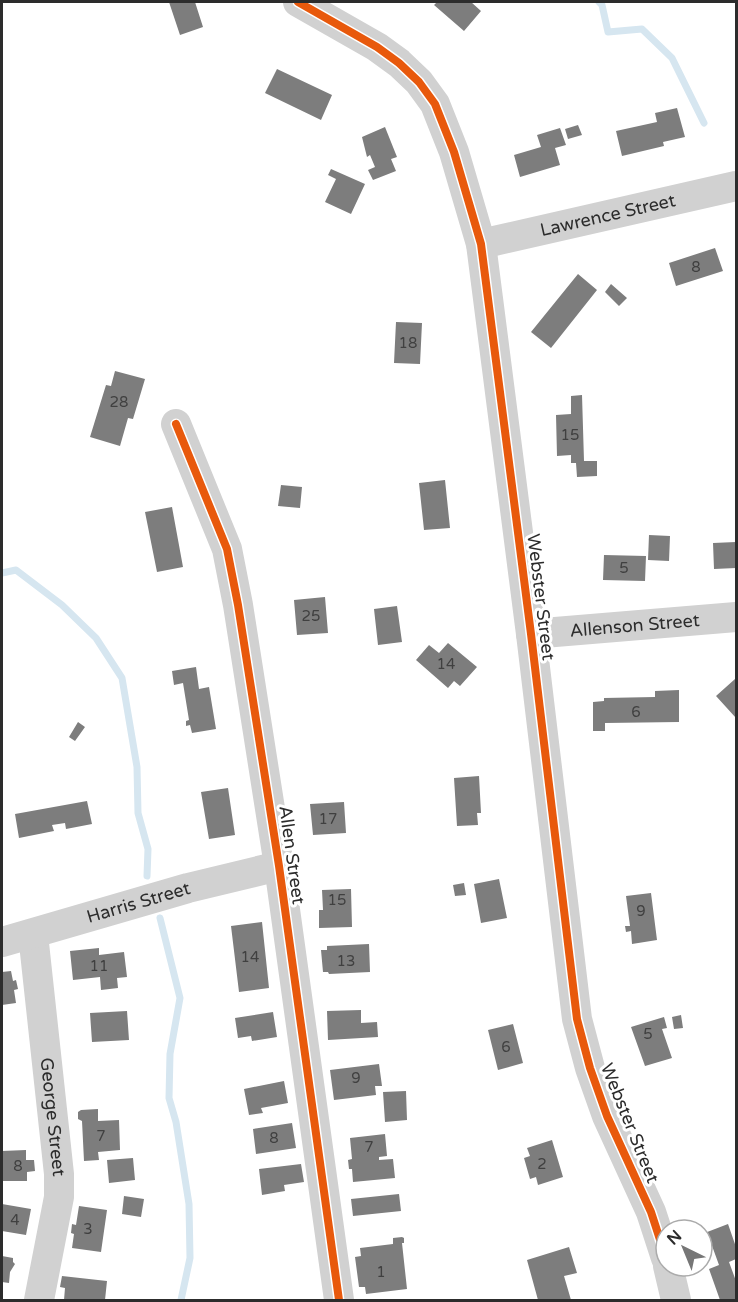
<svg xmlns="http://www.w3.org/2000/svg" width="738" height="1302" font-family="'Varela Round',sans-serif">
<rect width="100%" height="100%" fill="#fff"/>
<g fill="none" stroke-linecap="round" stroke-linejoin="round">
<path stroke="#d6e6f0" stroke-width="7" d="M 599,2 L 602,5 L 608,32 L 642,29 L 672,58 L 704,123
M 2,573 L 16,570 L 62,605 L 96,638 L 122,678 L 137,767 L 138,813 L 148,849 L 147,876
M 160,918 L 180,998 L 170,1054 L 169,1098 L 176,1122 L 189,1204 L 190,1258 L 181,1300"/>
</g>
<path fill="#7d7d7d" d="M 169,2 L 195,2 L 203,27 L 180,35 Z
M 437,2 L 471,2 L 481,11 L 464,31 L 434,5 Z
M 277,69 L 332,95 L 321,120 L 265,93 Z
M 677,108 L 685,137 L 663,142 L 664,146 L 622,156 L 616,131 L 657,122 L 655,113 Z
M 578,125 L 582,135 L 568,139 L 565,129 Z
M 385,127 L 397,157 L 391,159 L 396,171 L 373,180 L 368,170 L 375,167 L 370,155 L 367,157 L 362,137 Z
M 560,128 L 566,145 L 555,148 L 560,165 L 520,177 L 514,155 L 541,147 L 537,135 Z
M 331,169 L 365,184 L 351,214 L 325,202 L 336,179 L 328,175 Z
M 715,248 L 723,271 L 676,286 L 669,263 Z
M 578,274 L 597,290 L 551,348 L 531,332 Z
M 611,284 L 627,298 L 619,306 L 605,292 Z
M 396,322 L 422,323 L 420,364 L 394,363 Z
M 115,371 L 145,379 L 133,419 L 128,418 L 120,446 L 90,437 L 106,385 L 111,386 Z
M 582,395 L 584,461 L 597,461 L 597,476 L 577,477 L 576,463 L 571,463 L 571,455 L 557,456 L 556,415 L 571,414 L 571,396 Z
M 445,480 L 450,528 L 424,530 L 419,483 Z
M 281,485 L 302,487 L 300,508 L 278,506 Z
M 172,507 L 183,567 L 157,572 L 145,512 Z
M 649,535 L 670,536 L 669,561 L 648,560 Z
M 736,542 L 736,568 L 714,569 L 713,543 Z
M 604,555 L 646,556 L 645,581 L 603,580 Z
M 325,597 L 328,633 L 297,635 L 294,600 Z
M 397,606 L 402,642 L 378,645 L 374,609 Z
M 448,643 L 477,667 L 460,686 L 454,681 L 448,688 L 416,660 L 429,645 L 439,653 Z
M 196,667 L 199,689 L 209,687 L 216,729 L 192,733 L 190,725 L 186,726 L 186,721 L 189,720 L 183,683 L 174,685 L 172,671 Z
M 735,679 L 736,680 L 736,718 L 716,696 Z
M 679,690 L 679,722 L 605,723 L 605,731 L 593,731 L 593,702 L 604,701 L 604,698 L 655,697 L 655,691 Z
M 78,722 L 85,727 L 75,741 L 69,737 Z
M 479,776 L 481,813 L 477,813 L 478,825 L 457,826 L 454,778 Z
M 228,788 L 235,835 L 209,839 L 201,792 Z
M 87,801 L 92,824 L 66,829 L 65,823 L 52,825 L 54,831 L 19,838 L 15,814 Z
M 344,802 L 346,833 L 313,835 L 310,804 Z
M 499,879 L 507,918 L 481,923 L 474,884 Z
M 464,883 L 466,895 L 455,896 L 453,885 Z
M 351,889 L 352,927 L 319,928 L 319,910 L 323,910 L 322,890 Z
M 651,893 L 657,940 L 632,944 L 631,931 L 626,932 L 625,926 L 630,926 L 626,896 Z
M 262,922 L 269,988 L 239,992 L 231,926 Z
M 369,944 L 370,972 L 329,974 L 328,972 L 323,972 L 321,950 L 327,950 L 327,946 Z
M 99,948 L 99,955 L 124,952 L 127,977 L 117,978 L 118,988 L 101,990 L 100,977 L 73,980 L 70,951 Z
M 11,971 L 13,981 L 16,980 L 18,989 L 14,990 L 16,1003 L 2,1005 L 2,972 Z
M 361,1010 L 361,1023 L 377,1022 L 378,1037 L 328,1040 L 327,1011 Z
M 127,1011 L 129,1040 L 92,1042 L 90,1013 Z
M 273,1012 L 277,1037 L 252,1041 L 251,1036 L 238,1038 L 235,1018 Z
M 681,1015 L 683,1028 L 674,1029 L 672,1017 Z
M 664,1017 L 667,1028 L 662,1029 L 672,1058 L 645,1066 L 631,1027 Z
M 513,1024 L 523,1063 L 498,1070 L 488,1030 Z
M 379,1064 L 382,1086 L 375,1086 L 376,1095 L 334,1100 L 330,1070 Z
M 284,1081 L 288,1103 L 261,1108 L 263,1113 L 249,1115 L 244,1089 Z
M 406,1091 L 407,1120 L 385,1122 L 383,1092 Z
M 98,1109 L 98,1121 L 119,1120 L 120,1150 L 98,1152 L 99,1160 L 84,1161 L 82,1121 L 78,1119 L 78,1112 L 81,1110 Z
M 292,1123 L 296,1148 L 256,1154 L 253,1129 Z
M 385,1134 L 387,1156 L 379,1157 L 379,1160 L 393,1159 L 395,1178 L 353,1182 L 352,1169 L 349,1169 L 348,1160 L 352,1159 L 350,1138 Z
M 552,1140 L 563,1177 L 538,1185 L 536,1177 L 530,1179 L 524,1158 L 530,1156 L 527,1148 Z
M 26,1150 L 26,1160 L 34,1160 L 35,1171 L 27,1172 L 27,1181 L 2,1181 L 2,1151 Z
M 133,1158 L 135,1180 L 109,1183 L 107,1160 Z
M 301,1164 L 304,1182 L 284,1185 L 285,1191 L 262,1195 L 259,1169 Z
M 399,1194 L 401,1211 L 353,1216 L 351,1199 Z
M 124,1196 L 144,1199 L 141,1217 L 122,1214 Z
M 2,1204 L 31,1209 L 26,1235 L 2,1231 Z
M 79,1206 L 107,1210 L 101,1252 L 72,1248 L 74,1234 L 71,1233 L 72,1224 L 76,1225 Z
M 728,1224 L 736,1247 L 736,1259 L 729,1262 L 736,1281 L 736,1300 L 720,1300 L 709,1269 L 719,1265 L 711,1243 L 704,1245 L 702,1238 L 702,1234 Z
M 402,1237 L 404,1238 L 404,1243 L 402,1243 L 407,1289 L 366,1294 L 365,1287 L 359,1287 L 355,1257 L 361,1256 L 360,1248 L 393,1244 L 393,1238 Z
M 569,1247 L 577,1273 L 564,1276 L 571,1300 L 538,1300 L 527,1260 Z
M 2,1256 L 13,1258 L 13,1262 L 15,1264 L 10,1272 L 9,1283 L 2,1282 Z
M 62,1276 L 107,1281 L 105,1300 L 64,1300 L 65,1288 L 60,1287 Z"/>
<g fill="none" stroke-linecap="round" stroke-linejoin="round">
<g stroke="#d1d1d1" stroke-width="30">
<path d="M 298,2 L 377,47 L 399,63 L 419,82 L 435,104 L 454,152 L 481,244 L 531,634 L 577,1019 L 590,1068 L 607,1116 L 651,1212 L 666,1258"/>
<path id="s1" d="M 481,244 L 736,186"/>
<path d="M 176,424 L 227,549 L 238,605 L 279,866 L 339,1300"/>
<path id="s2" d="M 531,634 L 736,617"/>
<path id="s3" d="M 33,934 L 59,1174 L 59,1197 L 39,1300"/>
<path id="s4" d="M 2,942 L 188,888 L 279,866"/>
<path d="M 668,1266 L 676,1300"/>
</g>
<g stroke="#fff" stroke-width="11">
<path id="cycleway" d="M 298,2 L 377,47 L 399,63 L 419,82 L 435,104 L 454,152 L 481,244 L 531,634 L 577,1019 L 590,1068 L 607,1116 L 651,1212 L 666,1258
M 176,424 L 227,549 L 238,605 L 279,866 L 339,1300"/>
</g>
<use href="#cycleway" stroke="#e8590c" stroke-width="8"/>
</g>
<g text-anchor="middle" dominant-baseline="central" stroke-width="6" stroke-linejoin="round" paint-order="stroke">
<g font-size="15" fill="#404040">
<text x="696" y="267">8</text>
<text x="408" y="343">18</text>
<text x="119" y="402">28</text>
<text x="570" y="435">15</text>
<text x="624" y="568">5</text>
<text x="311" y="616">25</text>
<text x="446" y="664">14</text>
<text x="636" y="712">6</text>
<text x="328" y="819">17</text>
<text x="337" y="900">15</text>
<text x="641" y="911">9</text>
<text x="250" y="957">14</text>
<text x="346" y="961">13</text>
<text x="99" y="966">11</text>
<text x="648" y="1034">5</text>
<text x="506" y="1047">6</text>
<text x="356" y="1078">9</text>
<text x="101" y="1136">7</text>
<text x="274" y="1138">8</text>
<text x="369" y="1147">7</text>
<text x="542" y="1164">2</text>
<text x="18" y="1166">8</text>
<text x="15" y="1220">4</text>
<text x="88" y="1229">3</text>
<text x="381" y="1272">1</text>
</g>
<g font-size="18" fill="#2c2c2c" stroke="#fff">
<text stroke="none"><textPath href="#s1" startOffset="130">Lawrence Street</textPath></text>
<text transform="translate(541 597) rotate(83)">Webster Street</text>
<text stroke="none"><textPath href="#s2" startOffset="104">Allenson Street</textPath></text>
<text transform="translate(292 855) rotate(82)">Allen Street</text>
<text stroke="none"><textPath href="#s4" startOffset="142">Harris Street</textPath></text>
<text stroke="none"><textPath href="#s3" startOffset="184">George Street</textPath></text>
<text transform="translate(630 1123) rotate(68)">Webster Street</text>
</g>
</g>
<rect width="738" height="1302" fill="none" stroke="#2c2c2c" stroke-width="6"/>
<g transform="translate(684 1248) rotate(317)"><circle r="28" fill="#ffffff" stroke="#ababab" stroke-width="1.5"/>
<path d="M0-4.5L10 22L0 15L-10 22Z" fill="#767676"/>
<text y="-9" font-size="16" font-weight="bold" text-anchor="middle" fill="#2c2c2c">N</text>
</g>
</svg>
